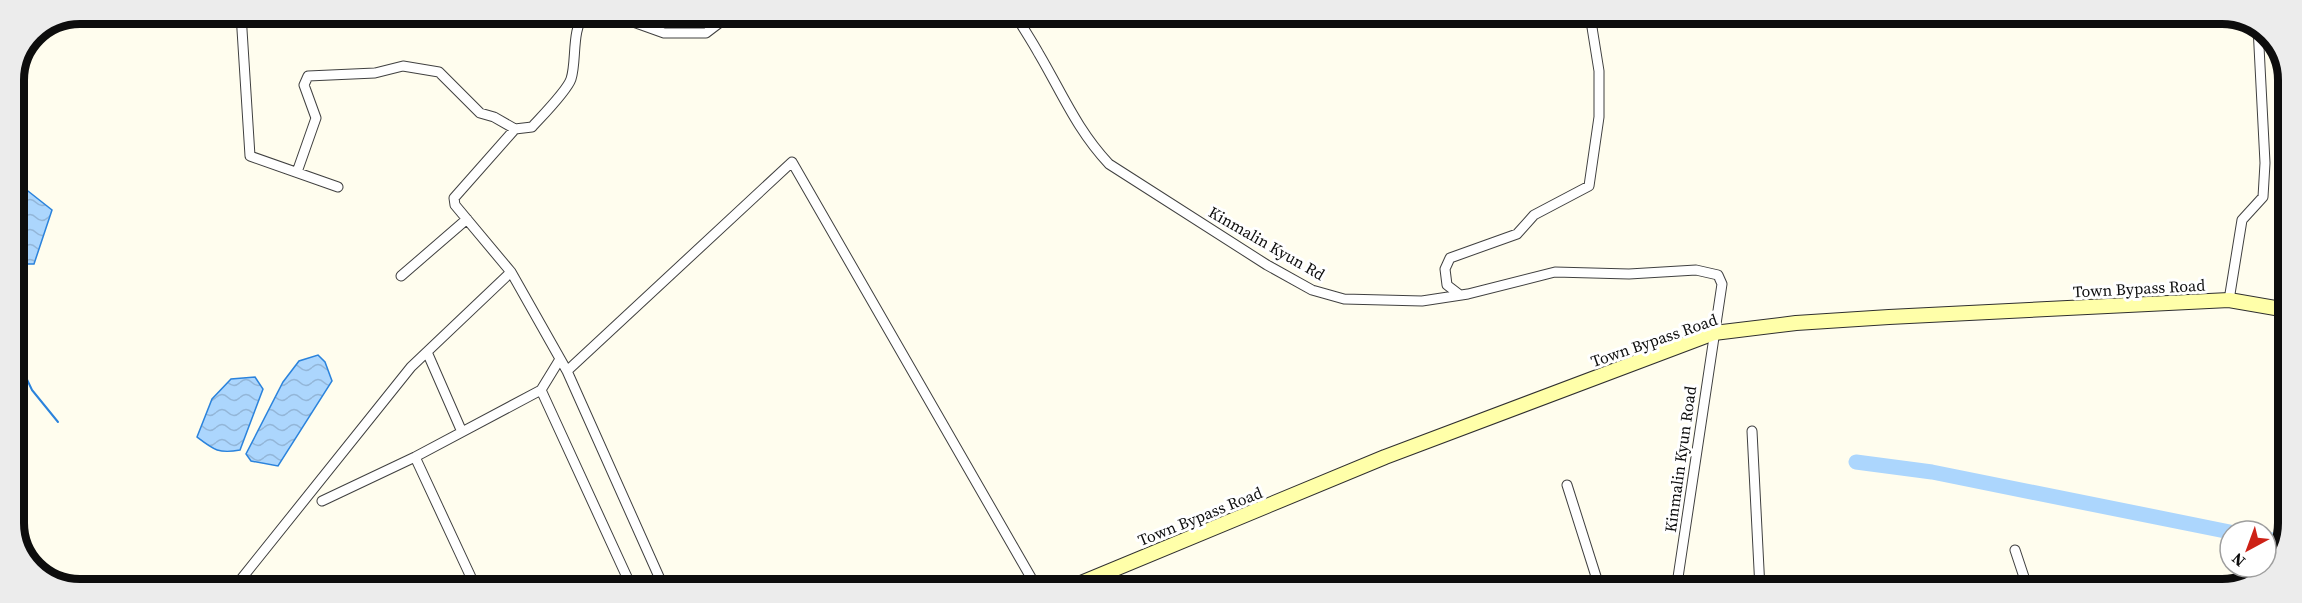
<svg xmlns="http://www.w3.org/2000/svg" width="2302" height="603" font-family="'Source Serif 4',serif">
<defs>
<pattern id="water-waves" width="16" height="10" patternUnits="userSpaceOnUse" patternTransform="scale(1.5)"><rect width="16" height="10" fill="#acd6fd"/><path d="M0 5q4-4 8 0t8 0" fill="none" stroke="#93b6d8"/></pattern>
</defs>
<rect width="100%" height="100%" fill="#fffdee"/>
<path fill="url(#water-waves)" stroke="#2b83dc" stroke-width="1.5" d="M 14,180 L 52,210 L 34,264 L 14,264 Z
M 318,355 L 325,362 L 332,381 L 278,466 L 251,461 L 246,454 L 283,382 L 299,361 Z
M 255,377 L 263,389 L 240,450 C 219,454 214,450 197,437 L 212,399 L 231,379 Z"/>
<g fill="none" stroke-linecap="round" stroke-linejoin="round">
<path stroke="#2b83dc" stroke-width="2" d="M 14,342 L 21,355 L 23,371 L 32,390 L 58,422"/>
<path stroke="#acd6fd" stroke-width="15" d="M 1856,462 L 1932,472 L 2230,532
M 2266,539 L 2285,542"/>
<g stroke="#404040" stroke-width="11">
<path id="street" d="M 241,14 L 250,156 L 338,187
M 611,14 L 664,33 L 706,33 L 731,14
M 1015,14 C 1023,28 1032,41 1039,54 C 1062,93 1077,130 1109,164 L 1267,265 L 1312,290 L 1344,299 L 1422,301 L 1468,294 L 1555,272 L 1629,274 L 1696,270 L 1718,275 L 1722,284 L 1677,584 L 1678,589
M 1412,15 L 1421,22 L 1441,15
M 297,172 L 316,118 L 304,85 L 308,76 L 375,73 L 403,66 L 439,72 L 480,113 L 494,117 L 515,129 L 532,127 C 541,117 567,91 571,79 C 577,61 571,29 585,14
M 511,272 L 455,205 L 454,198 L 515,129
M 401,276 L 467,219
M 1460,295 L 1447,285 L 1445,269 L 1450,258 L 1517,234 L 1534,215 L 1589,186 L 1599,117 L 1599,71 L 1590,15
M 2229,300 L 2242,220 L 2263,197 L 2265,163 L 2258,27
M 427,352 L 462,432
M 541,390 L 632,588
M 1752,431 L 1760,589
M 415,457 L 476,588
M 1567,485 L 1600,589
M 322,501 L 415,457 L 541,390 L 560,359
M 2015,550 L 2028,589
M 234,588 L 411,367 L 511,272 L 567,371
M 664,588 L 567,371 L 792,162 L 1037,588"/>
</g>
<g stroke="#2f2f2f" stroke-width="16">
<path id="secondary" d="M 1069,588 L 1385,457 L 1714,333 L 1796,323 L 1889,317 L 2229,300 L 2287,310"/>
</g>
<use href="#street" stroke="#fff" stroke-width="9"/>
<use href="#secondary" stroke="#ffffa9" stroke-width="14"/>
</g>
<g text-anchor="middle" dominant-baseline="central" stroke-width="6" stroke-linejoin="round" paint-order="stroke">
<g font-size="16" fill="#0d0d0d" stroke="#fff">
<text transform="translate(1267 243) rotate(30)">Kinmalin Kyun Rd</text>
<text transform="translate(2139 288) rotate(-3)">Town Bypass Road</text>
<text transform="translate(1654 340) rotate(-19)">Town Bypass Road</text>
<text transform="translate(1680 459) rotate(-82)">Kinmalin Kyun Road</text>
<text transform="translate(1200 516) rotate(-22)">Town Bypass Road</text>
</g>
</g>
<path d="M0 0H2302V603H0ZM80 24H2222A56 56 0 0 1 2278 80V523A56 56 0 0 1 2222 579H80A56 56 0 0 1 24 523V80A56 56 0 0 1 80 24Z" fill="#ececec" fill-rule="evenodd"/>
<path fill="none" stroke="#0d0d0d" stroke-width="8" d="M80 24H2222A56 56 0 0 1 2278 80V523A56 56 0 0 1 2222 579H80A56 56 0 0 1 24 523V80A56 56 0 0 1 80 24Z"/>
<g transform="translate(2248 549) rotate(221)"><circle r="28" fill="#ffffff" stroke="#9e9e9e" stroke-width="1.5"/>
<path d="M0-4.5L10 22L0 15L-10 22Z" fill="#cd2116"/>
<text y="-9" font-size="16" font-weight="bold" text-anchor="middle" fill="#0d0d0d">N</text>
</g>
</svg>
